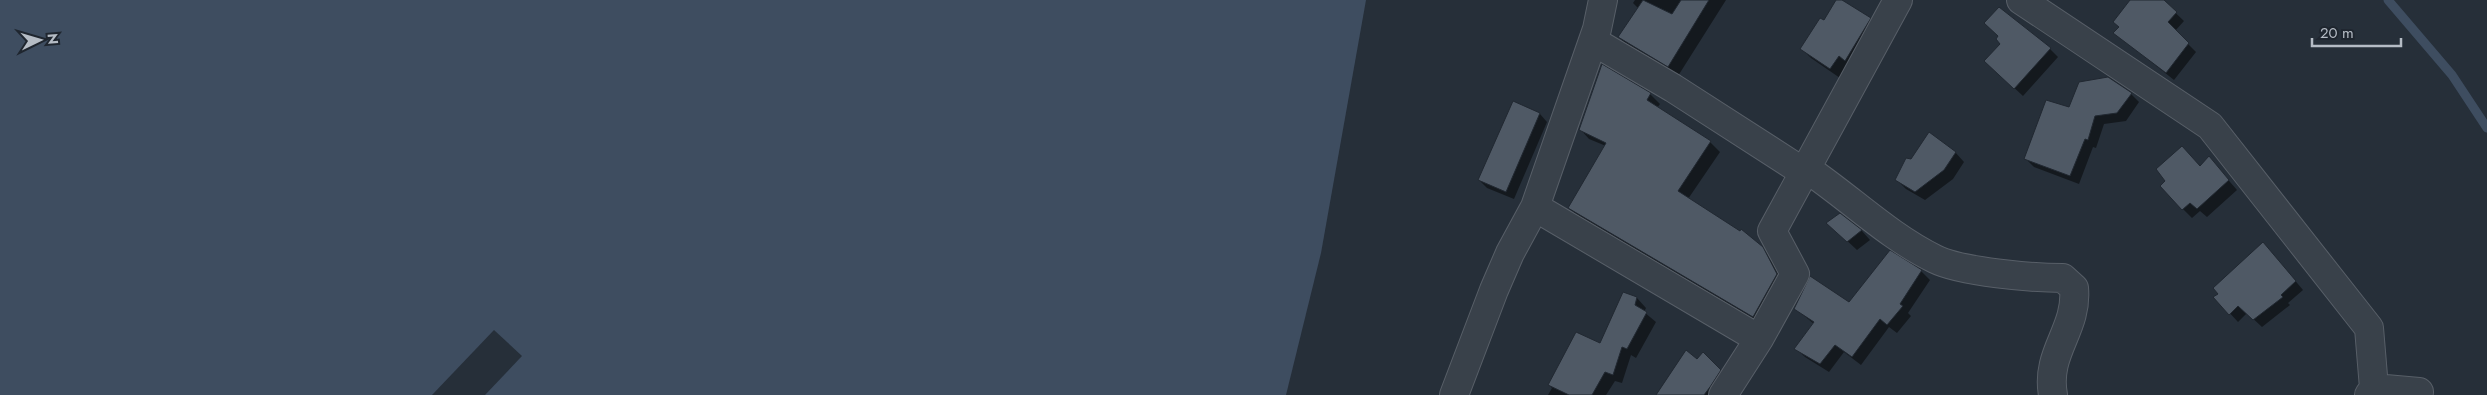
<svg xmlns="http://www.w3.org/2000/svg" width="2487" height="395" font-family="Jost,sans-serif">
<rect width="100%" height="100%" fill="#262f39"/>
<path fill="#3e4d60" d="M 0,0 L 1366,0 L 1321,253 L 1286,395 L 0,395 Z"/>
<path fill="#262f39" d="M 494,330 L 522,356 L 485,395 L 432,395 Z"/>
<path fill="#0007" d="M 1635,0 L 1726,0 L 1678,76 L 1629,47 L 1619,37 L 1639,9 L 1633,3 Z
M 1838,0 L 1870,19 L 1879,28 L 1848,64 L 1840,78 L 1811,58 L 1802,49 L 1824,22 Z
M 2132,0 L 2162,0 L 2184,21 L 2175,31 L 2196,52 L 2174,80 L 2115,33 L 2120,28 Z
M 2050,49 L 2058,57 L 2023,96 L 1994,69 Z
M 1603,66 L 1650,94 L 1660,104 L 1657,108 L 1710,142 L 1720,152 L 1688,199 L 1762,248 L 1772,258 L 1786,284 L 1763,326 L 1579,217 L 1569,208 L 1606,146 L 1589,139 L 1580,129 Z
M 2131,94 L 2139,102 L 2126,121 L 2104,124 L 2096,148 L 2093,147 L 2079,184 L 2034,167 L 2025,158 L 2070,109 Z
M 1514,102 L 1540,114 L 1547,122 L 1514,199 L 1487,188 L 1479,180 Z
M 1955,152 L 1964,162 L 1953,179 L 1925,200 L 1906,189 L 1897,180 L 1911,161 Z
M 2200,167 L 2217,167 L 2237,190 L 2207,217 L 2200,211 L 2192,218 L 2183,209 Z
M 1840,215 L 1862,231 L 1870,240 L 1857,250 L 1828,223 Z
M 2271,252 L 2303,290 L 2288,303 L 2290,305 L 2262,327 L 2247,313 L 2238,322 L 2215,297 Z
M 1921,271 L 1930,280 L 1908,313 L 1911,316 L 1897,333 L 1889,327 L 1861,365 L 1844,352 L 1829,372 L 1805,357 L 1796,349 L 1814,324 L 1795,308 L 1849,304 Z
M 1637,298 L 1646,308 L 1644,312 L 1656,322 L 1636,358 L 1631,355 L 1622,383 L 1615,381 L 1606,395 L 1548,395 L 1552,388 L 1549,385 L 1601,345 Z
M 1703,354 L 1728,379 L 1718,395 L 1657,395 Z"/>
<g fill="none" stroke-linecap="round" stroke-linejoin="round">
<path stroke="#3e4d60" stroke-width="9" d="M 2388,0 L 2452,75 L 2487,128"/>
</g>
<path fill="#4f5965" stroke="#212831" d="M 1643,0 L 1672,14 L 1681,0 L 1709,0 L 1668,67 L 1618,37 Z
M 1836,0 L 1842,0 L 1871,18 L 1845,61 L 1839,56 L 1830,69 L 1800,49 L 1820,18 L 1824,20 Z
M 2130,0 L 2164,0 L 2177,12 L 2168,22 L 2189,43 L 2166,73 L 2113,33 L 2119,27 L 2113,22 Z
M 1999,7 L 2051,48 L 2014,89 L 1984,61 L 2000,44 L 1996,39 L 1998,36 L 1984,23 Z
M 1602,64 L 1651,93 L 1647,100 L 1711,141 L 1678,191 L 1740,231 L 1741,229 L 1763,247 L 1777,274 L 1753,317 L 1568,208 L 1606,143 L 1579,130 Z
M 2108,77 L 2132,93 L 2117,113 L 2095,116 L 2088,140 L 2085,139 L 2070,176 L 2024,159 L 2046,100 L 2069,107 L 2079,82 Z
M 1513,101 L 1540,113 L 1506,192 L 1478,180 Z
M 1929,132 L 1956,152 L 1944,170 L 1915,192 L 1895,180 L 1906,158 L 1911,159 Z
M 2182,146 L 2200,166 L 2209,156 L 2229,180 L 2197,209 L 2190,203 L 2182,210 L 2160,186 L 2165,181 L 2156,169 Z
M 1840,213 L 1862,230 L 1847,242 L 1826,223 Z
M 2263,242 L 2296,281 L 2281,295 L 2283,297 L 2253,320 L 2238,306 L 2229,315 L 2213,297 L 2218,294 L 2213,288 Z
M 1890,250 L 1922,270 L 1900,304 L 1903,306 L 1887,325 L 1880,319 L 1852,357 L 1835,345 L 1820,364 L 1794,349 L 1814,322 L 1794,309 L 1810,276 L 1849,302 Z
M 1623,292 L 1637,297 L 1635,305 L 1647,312 L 1627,349 L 1622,347 L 1613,375 L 1605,372 L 1592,395 L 1569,395 L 1548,385 L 1576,332 L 1600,343 Z
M 1686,350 L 1697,359 L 1703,352 L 1721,370 L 1710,387 L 1704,395 L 1656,395 Z"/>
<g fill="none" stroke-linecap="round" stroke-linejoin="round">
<g stroke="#585f68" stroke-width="30">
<path id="street" d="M 2021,0 L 2210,126 L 2369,328 L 2374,388
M 1593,41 L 1673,88 L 1805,173
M 1807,169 C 1850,198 1888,236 1935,259 C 1961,272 2033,278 2063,278 L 2074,288 C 2078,330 2045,352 2053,395
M 1535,207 L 1759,339
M 1454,395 L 1494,290 L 1510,253 L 1535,207 L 1597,29 L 1603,0
M 1723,395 L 1759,339 L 1795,274 L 1772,231 L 1898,0
M 2369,395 L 2374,388 L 2419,392"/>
</g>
<use href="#street" stroke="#39414a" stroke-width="28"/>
</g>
<g transform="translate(40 40) rotate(85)" stroke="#1f262f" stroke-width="4" paint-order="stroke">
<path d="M0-4L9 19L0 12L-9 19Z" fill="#b5bcc5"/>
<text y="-8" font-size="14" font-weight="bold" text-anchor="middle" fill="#b5bcc5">N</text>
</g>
<path d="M2312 38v8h89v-8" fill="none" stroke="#b5bcc5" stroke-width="2.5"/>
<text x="2320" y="38" font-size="15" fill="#b5bcc5" stroke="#1f262f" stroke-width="4" paint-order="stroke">20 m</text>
</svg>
